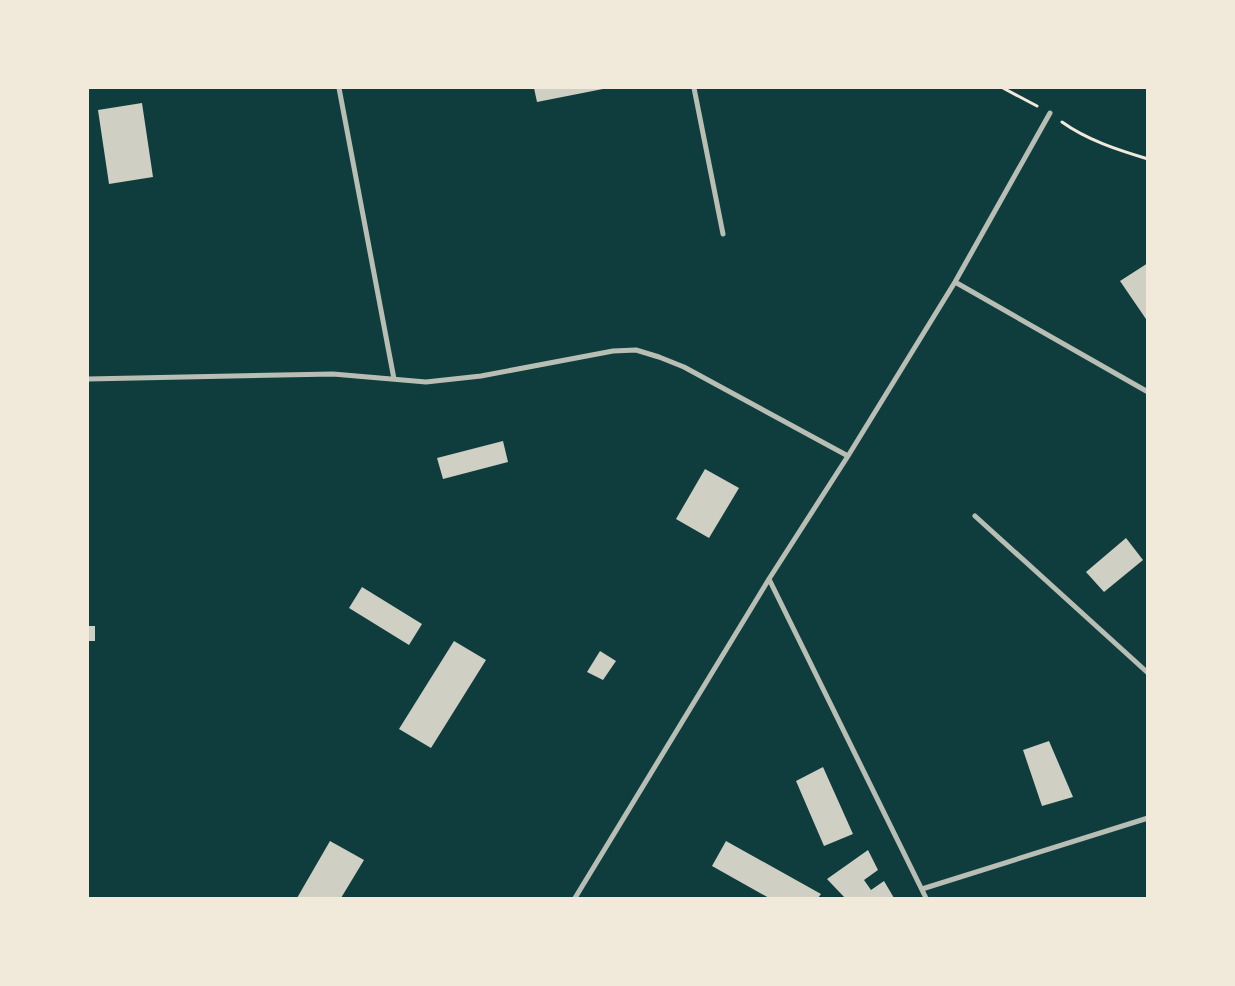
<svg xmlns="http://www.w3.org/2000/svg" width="1235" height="986" font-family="'Fira Sans',sans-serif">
<rect width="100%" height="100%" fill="#0f3d3e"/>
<path fill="#cfcfc3" d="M 534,88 L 608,88 L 537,102 Z
M 142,103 L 153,177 L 109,184 L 98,110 Z
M 1148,263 L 1148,322 L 1120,281 Z
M 503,441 L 508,462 L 443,479 L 437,458 Z
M 705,469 L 739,488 L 709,538 L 676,519 Z
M 1126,538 L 1143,560 L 1104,592 L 1086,572 Z
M 362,587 L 422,624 L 409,645 L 349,608 Z
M 88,626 L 95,626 L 95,641 L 88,641 Z
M 454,641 L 486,660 L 431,748 L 399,729 Z
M 600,651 L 616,661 L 603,680 L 587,672 Z
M 1049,741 L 1073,797 L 1042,806 L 1023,750 Z
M 823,767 L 853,834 L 824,846 L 796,781 Z
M 330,841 L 364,860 L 341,898 L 297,898 Z
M 726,841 L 821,894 L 818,898 L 769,898 L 712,866 Z
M 868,850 L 878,870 L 864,880 L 871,890 L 884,881 L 894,898 L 845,898 L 827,879 Z"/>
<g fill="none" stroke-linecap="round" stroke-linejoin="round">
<path stroke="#f1e9da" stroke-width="3" d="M 1003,88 L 1037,106
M 1062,122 C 1087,140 1118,150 1148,159"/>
<path stroke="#b8beb3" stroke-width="5" d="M 339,88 L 394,379
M 694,88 L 723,234
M 955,282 L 1148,392
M 88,379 L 333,374 L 426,382 L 481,376 L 613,351 L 636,350 L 659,357 L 684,367 L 848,456
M 975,516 L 1148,673
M 769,579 L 926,898
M 922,889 L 1148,818
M 575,898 L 769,579 L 848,456 L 955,282 L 1050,113"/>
</g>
<rect width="1235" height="986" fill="none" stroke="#f1e9da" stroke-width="178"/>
</svg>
